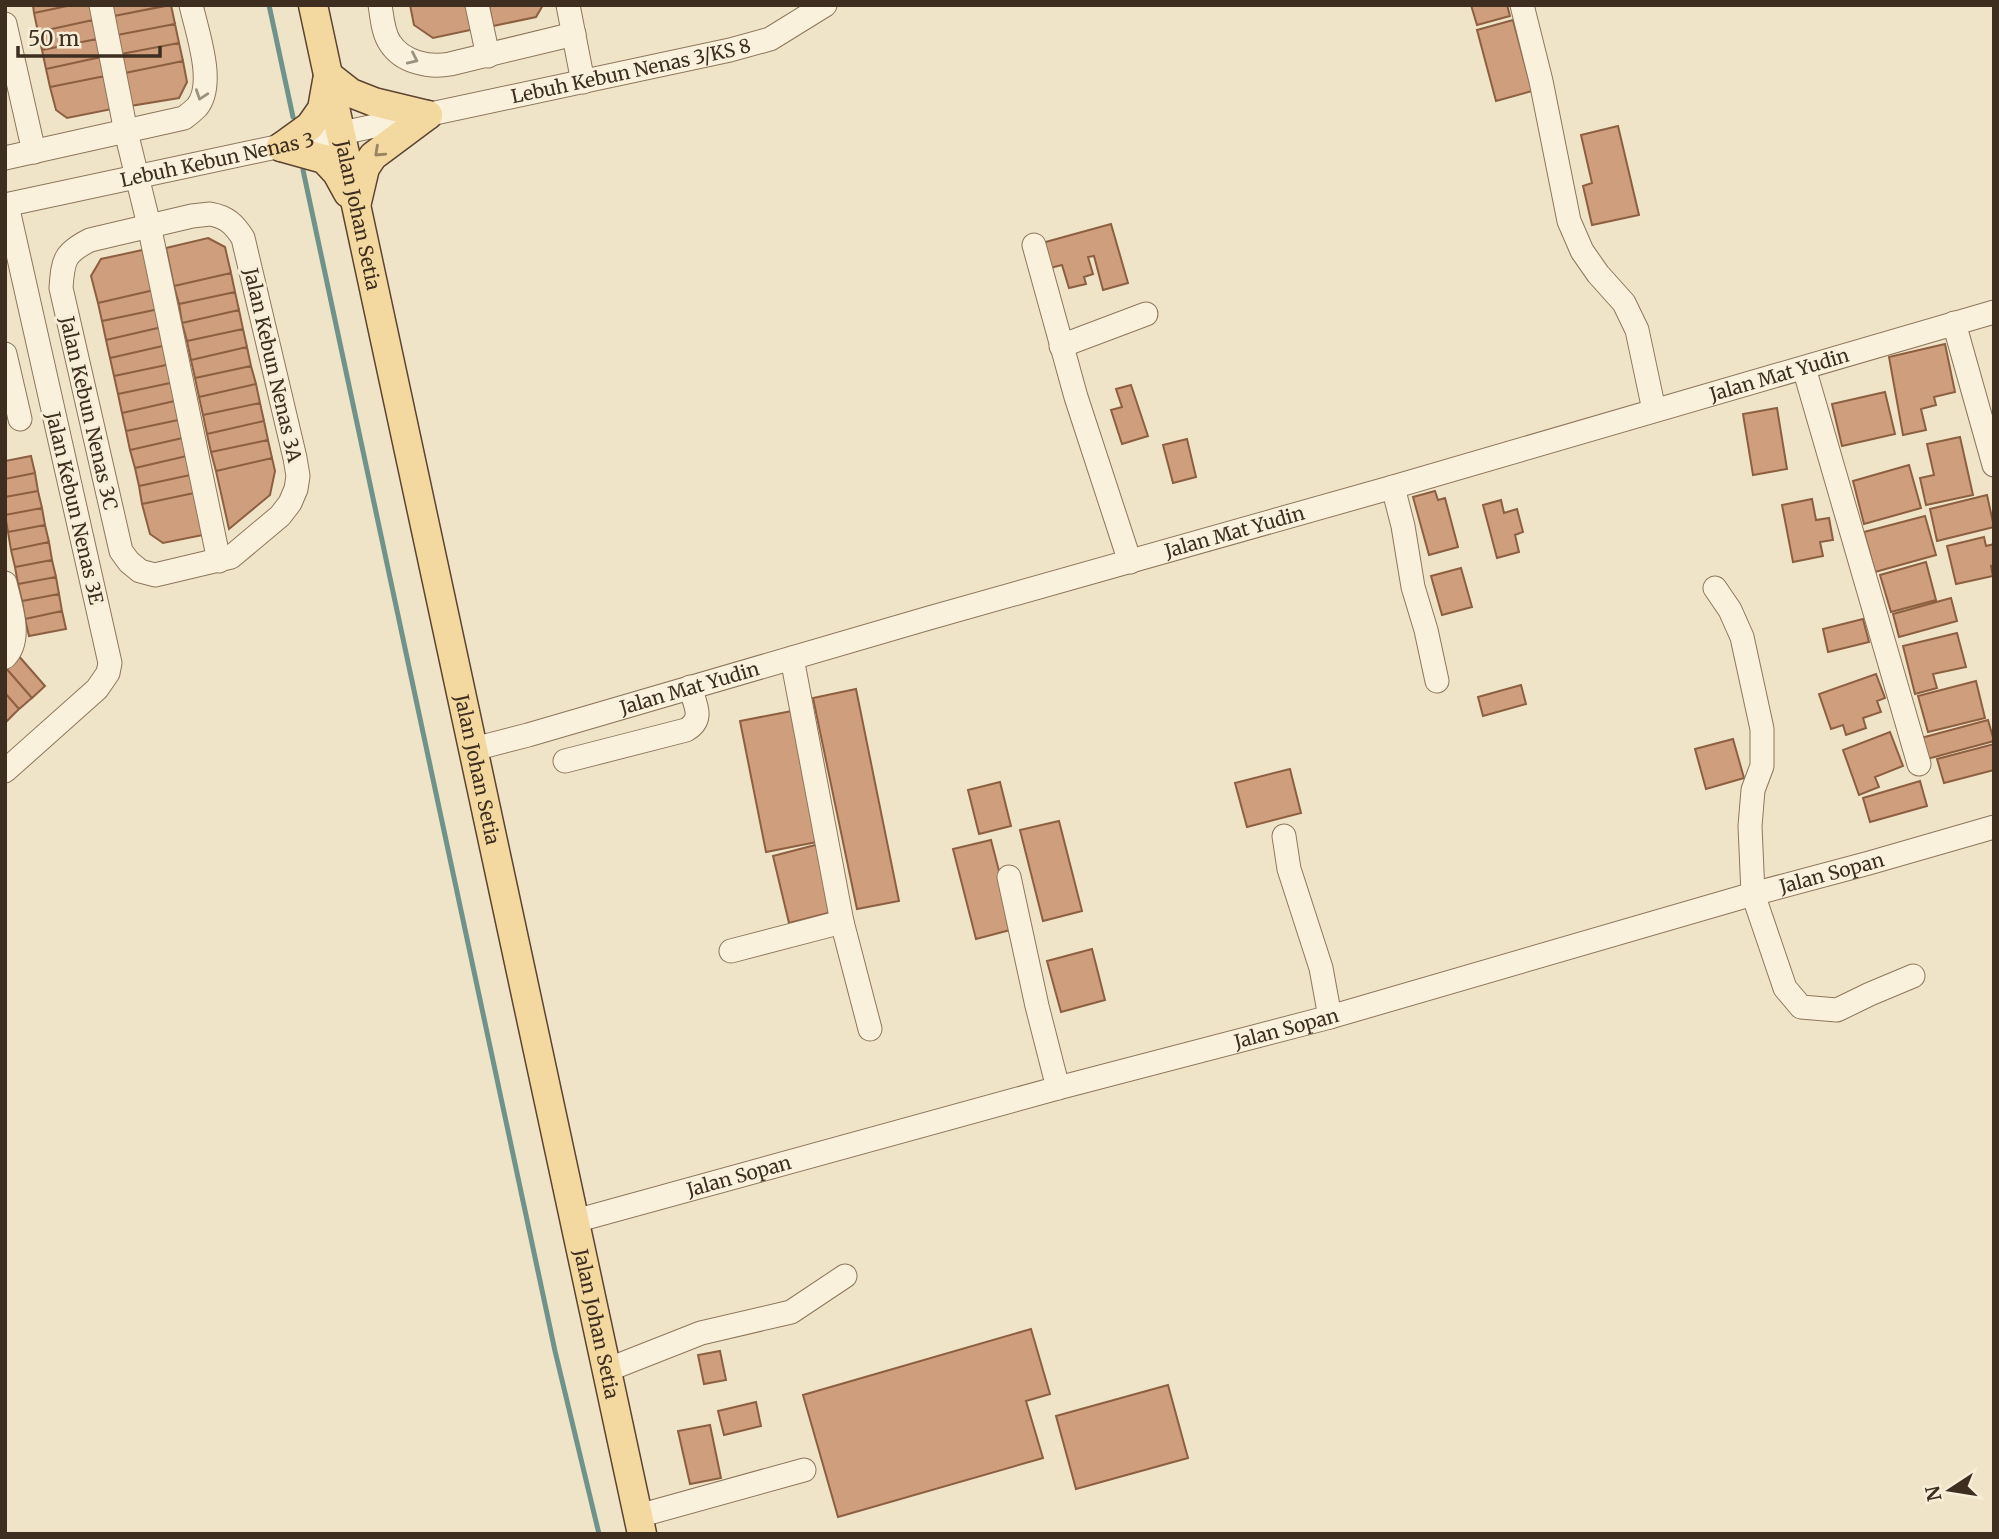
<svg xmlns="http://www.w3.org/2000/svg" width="1999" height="1539" font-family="Merriweather,serif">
<rect width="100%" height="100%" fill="#f0e4c8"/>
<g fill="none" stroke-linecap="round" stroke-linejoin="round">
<path stroke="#6f938a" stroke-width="5" d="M 269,5 L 293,117
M 303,170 L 555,1351 L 599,1534"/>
</g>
<path fill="#cf9f7d" stroke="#8d5f41" stroke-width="2" d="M 33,5 L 72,5 L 34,13 Z
M 72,5 L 90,5 L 93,20 L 38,32 L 34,13 Z
M 111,5 L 169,5 L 114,16 Z
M 171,5 L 175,24 L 117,35 L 114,16 Z
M 410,5 L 469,5 L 475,29 L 433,38 L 414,25 Z
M 489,5 L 543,5 L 536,17 L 493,26 Z
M 1471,5 L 1507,5 L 1510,16 L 1477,25 Z
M 93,20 L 97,39 L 42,50 L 38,32 Z
M 1513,20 L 1532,91 L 1496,101 L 1477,30 Z
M 175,24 L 179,43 L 121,54 L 117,35 Z
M 97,39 L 101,57 L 46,69 L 42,50 Z
M 179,43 L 183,61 L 125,73 L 121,54 Z
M 101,57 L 105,76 L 50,87 L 46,69 Z
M 183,61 L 187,82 L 179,98 L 130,106 L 125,73 Z
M 105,76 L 112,109 L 67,118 L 56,110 L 50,87 Z
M 1618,126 L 1639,215 L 1592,225 L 1583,186 L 1592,183 L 1581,135 Z
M 1111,224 L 1128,283 L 1103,290 L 1094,256 L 1088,257 L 1093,274 L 1084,277 L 1086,284 L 1069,288 L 1062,265 L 1050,268 L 1042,243 Z
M 208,238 L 225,247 L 231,273 L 174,286 L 166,248 Z
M 147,249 L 154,290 L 98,303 L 91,276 L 101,259 Z
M 231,273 L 235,292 L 179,304 L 174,286 Z
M 154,290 L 159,309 L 102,321 L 98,303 Z
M 235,292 L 239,310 L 182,323 L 179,304 Z
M 159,309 L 162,327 L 106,340 L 102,321 Z
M 239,310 L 243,329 L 187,341 L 182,323 Z
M 162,327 L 167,345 L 110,358 L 106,340 Z
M 243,329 L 247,347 L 191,360 L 187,341 Z
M 1945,344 L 1955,392 L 1934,397 L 1936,405 L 1921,409 L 1926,430 L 1903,435 L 1889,357 Z
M 167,345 L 171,364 L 114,376 L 110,358 Z
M 247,347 L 251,366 L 195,378 L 191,360 Z
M 171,364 L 175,382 L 118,394 L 114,376 Z
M 251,366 L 256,384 L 199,397 L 195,378 Z
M 175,382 L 179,400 L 122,413 L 118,394 Z
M 256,384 L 260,403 L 203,415 L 199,397 Z
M 1131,385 L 1148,436 L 1122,444 L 1111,410 L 1122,407 L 1116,389 Z
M 1885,392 L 1895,434 L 1842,446 L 1832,404 Z
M 179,400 L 183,419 L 126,431 L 122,413 Z
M 260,403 L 264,421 L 207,434 L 203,415 Z
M 1777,408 L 1787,469 L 1753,475 L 1743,414 Z
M 183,419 L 187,437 L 130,450 L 126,431 Z
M 264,421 L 268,440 L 211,452 L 207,434 Z
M 187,437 L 191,455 L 135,468 L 130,450 Z
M 1960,437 L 1973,495 L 1926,505 L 1920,478 L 1934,475 L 1927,444 Z
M 1187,439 L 1196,477 L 1173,483 L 1163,445 Z
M 268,440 L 272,458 L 216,471 L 211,452 Z
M 191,455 L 195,474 L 139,486 L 135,468 Z
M 31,456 L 35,473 L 5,479 L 5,461 Z
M 272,458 L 275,471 L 270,495 L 229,529 L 216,471 Z
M 1909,465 L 1921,508 L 1864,524 L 1853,481 Z
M 35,473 L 38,491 L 5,497 L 5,479 Z
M 195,474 L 199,492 L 142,504 L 139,486 Z
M 38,491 L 42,508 L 5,515 L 5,497 Z
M 1435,491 L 1438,500 L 1445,498 L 1458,547 L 1429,555 L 1413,497 Z
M 199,492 L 208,534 L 163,543 L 150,534 L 142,504 Z
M 1987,495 L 1994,527 L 1937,541 L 1930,509 Z
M 1812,499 L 1816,520 L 1829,518 L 1833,540 L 1820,542 L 1823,556 L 1793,562 L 1782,505 Z
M 1501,500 L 1504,513 L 1517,509 L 1523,532 L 1515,535 L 1519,552 L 1497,558 L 1483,505 Z
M 42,508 L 45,525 L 8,532 L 5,515 Z
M 1925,516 L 1936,555 L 1875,572 L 1864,532 Z
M 45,525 L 49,542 L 11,550 L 8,532 Z
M 1984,537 L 1986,546 L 1994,544 L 1994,565 L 1991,566 L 1993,576 L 1956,584 L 1947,546 Z
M 49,542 L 52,560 L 15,567 L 11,550 Z
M 52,560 L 56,577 L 18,584 L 15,567 Z
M 1926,562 L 1936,600 L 1891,612 L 1880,575 Z
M 1461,568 L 1472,607 L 1442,615 L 1431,576 Z
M 56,577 L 59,594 L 22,601 L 18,584 Z
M 59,594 L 62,611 L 25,619 L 22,601 Z
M 1951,598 L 1957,621 L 1899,637 L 1893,614 Z
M 62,611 L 66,629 L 29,636 L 25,619 Z
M 1863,619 L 1869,642 L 1828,652 L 1823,629 Z
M 1957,633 L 1966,667 L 1933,674 L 1937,688 L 1915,694 L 1903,646 Z
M 17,654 L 45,686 L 32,698 L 5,667 Z
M 5,667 L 32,698 L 19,709 L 5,693 Z
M 1876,674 L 1885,698 L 1877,701 L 1881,712 L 1863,718 L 1866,728 L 1846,735 L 1843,725 L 1831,729 L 1819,694 Z
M 1976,681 L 1985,718 L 1928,732 L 1918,696 Z
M 1521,685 L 1526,704 L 1483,716 L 1478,697 Z
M 856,689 L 899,901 L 857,909 L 813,698 Z
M 5,693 L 19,709 L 7,721 L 5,719 Z
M 792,711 L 817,842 L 766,852 L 740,721 Z
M 1988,720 L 1994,741 L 1927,759 L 1921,738 Z
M 1890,732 L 1903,766 L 1875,777 L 1879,787 L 1859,795 L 1843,750 Z
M 1733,739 L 1744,778 L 1706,789 L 1695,749 Z
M 1994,744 L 1994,770 L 1944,783 L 1937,759 Z
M 1290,769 L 1301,813 L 1247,827 L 1235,783 Z
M 1920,781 L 1927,806 L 1870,822 L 1863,798 Z
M 1000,782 L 1011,826 L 979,834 L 968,790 Z
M 1059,821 L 1082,911 L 1043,921 L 1020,830 Z
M 991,840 L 1014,929 L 976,939 L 953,849 Z
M 819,844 L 836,911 L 789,923 L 773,856 Z
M 1092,949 L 1105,1000 L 1061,1012 L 1047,961 Z
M 1031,1329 L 1050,1394 L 1026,1401 L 1043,1458 L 838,1517 L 803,1395 Z
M 720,1351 L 726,1380 L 704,1384 L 698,1355 Z
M 1168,1385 L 1188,1458 L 1076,1489 L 1056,1416 Z
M 756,1402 L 761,1426 L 724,1435 L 718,1411 Z
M 710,1425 L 721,1478 L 690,1484 L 678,1431 Z"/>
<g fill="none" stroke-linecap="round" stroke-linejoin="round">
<g stroke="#8d765c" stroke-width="25">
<g id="minor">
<path d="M 101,5 L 126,132 L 149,225 L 219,561"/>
<path d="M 380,5 C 382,17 383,33 390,43 C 402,62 429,68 450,64 L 574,34"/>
<path d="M 477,5 L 488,56"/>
<path d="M 568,5 L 583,82"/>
<path d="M 1522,5 L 1541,81 L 1569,221 L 1582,251 L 1598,274 L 1624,303 L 1637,330 L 1654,410"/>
<path d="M 5,24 L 34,152"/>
<path d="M 5,158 L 184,118 C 188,115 193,111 197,107 C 216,84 197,32 191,5"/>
<path id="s1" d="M 5,205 L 730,50 L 770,39 L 825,5"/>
<path d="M 210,214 C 227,217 234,224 243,238 L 295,458 L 298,476 L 296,489 L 290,503 L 280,516 L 231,557 L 155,575 L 140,571 L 129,562 L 121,551 L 61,288 C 63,260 64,253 90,240 L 192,216 Z"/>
<path d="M 1034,245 L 1076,397 L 1130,562"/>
<path d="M 1954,323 L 1994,465"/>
<path d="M 1061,346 L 1146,314"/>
<path d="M 5,354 L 20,419"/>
<path d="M 1804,368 L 1919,764"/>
<path d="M 1393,487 L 1403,526 L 1413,587 L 1426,630 L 1437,681"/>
<path d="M 5,583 C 10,605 23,639 5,657"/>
<path d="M 1715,588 L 1730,610 L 1742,637 L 1762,729 L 1762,766 L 1753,790 L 1750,826 L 1753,894 L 1785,988 L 1801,1007 L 1837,1010 L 1870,994 L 1913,976"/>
<path d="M 792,658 L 842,922 L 870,1029"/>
<path id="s2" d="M 474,749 L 528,735 L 929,618 L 1393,487 L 1994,312"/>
<path d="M 565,761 L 686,730 C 705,719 695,705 690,687"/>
<path d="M 5,771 L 97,689 L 108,673 L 110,663 L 7,205"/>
<path d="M 1284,836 L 1289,869 L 1321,968 L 1330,1017"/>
<path d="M 1009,877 L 1037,1006 L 1058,1088"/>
<path d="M 731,951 L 842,922"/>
<path id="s3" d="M 575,1221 L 1058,1088 L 1330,1017 L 1753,894 L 1869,863 L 1994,827"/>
<path d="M 607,1370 L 701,1333 L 791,1312 L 845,1276"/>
<path d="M 638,1516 L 804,1470"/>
</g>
</g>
<g stroke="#5b4430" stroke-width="31">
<g id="major">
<path id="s4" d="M 313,5 L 642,1534"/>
<path d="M 328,75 L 351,93 L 374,102 L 428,115"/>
<path d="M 281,147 L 324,159 L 337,173 L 348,193"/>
<path d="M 281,147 L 310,126 L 322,109 L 327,81"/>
<path d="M 357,202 L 365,168 L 373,156 L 428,115"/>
</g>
</g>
<use href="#minor" stroke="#faf1dc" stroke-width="23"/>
<use href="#major" stroke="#f3d9a0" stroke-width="28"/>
</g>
<defs><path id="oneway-chevron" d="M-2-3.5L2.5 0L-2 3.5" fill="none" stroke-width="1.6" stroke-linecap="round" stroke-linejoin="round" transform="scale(1.75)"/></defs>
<g stroke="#9c907e">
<use href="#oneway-chevron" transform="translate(413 59) rotate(25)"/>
<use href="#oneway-chevron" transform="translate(201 95) rotate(109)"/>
</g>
<use stroke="#988460" href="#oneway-chevron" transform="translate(379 152) rotate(137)"/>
<g text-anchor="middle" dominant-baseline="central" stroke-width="6" stroke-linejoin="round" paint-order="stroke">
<g font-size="19" fill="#3d2e20" stroke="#f7eed8">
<text stroke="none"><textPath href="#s1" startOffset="640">Lebuh Kebun Nenas 3/KS 8</textPath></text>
<text stroke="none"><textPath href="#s1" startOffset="217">Lebuh Kebun Nenas 3</textPath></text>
<text stroke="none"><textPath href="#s4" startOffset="215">Jalan Johan Setia</textPath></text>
<text transform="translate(273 365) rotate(77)">Jalan Kebun Nenas 3A</text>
<text stroke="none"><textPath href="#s2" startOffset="1358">Jalan Mat Yudin</textPath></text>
<text transform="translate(89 413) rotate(77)">Jalan Kebun Nenas 3C</text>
<text transform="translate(75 508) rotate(77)">Jalan Kebun Nenas 3E</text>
<text stroke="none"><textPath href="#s2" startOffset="791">Jalan Mat Yudin</textPath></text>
<text stroke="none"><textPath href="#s2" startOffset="224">Jalan Mat Yudin</textPath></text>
<text stroke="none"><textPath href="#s4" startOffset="782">Jalan Johan Setia</textPath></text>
<text stroke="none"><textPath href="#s3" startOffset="1304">Jalan Sopan</textPath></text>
<text stroke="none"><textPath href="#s3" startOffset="737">Jalan Sopan</textPath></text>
<text stroke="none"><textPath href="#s3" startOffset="170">Jalan Sopan</textPath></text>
<text stroke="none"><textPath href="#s4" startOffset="1349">Jalan Johan Setia</textPath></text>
</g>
</g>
<rect width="1999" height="1539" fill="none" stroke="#3d2e20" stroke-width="14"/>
<g transform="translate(1950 1490) rotate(258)" stroke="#f7eed8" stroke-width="5" paint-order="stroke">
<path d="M0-5L12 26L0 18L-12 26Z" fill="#3d2e20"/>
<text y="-10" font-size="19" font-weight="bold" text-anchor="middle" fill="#3d2e20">N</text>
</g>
<path d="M18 46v10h142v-10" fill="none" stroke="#3d2e20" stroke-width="3.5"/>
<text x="28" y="46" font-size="21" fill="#3d2e20" stroke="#f7eed8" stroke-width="5" paint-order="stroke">50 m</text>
</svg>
